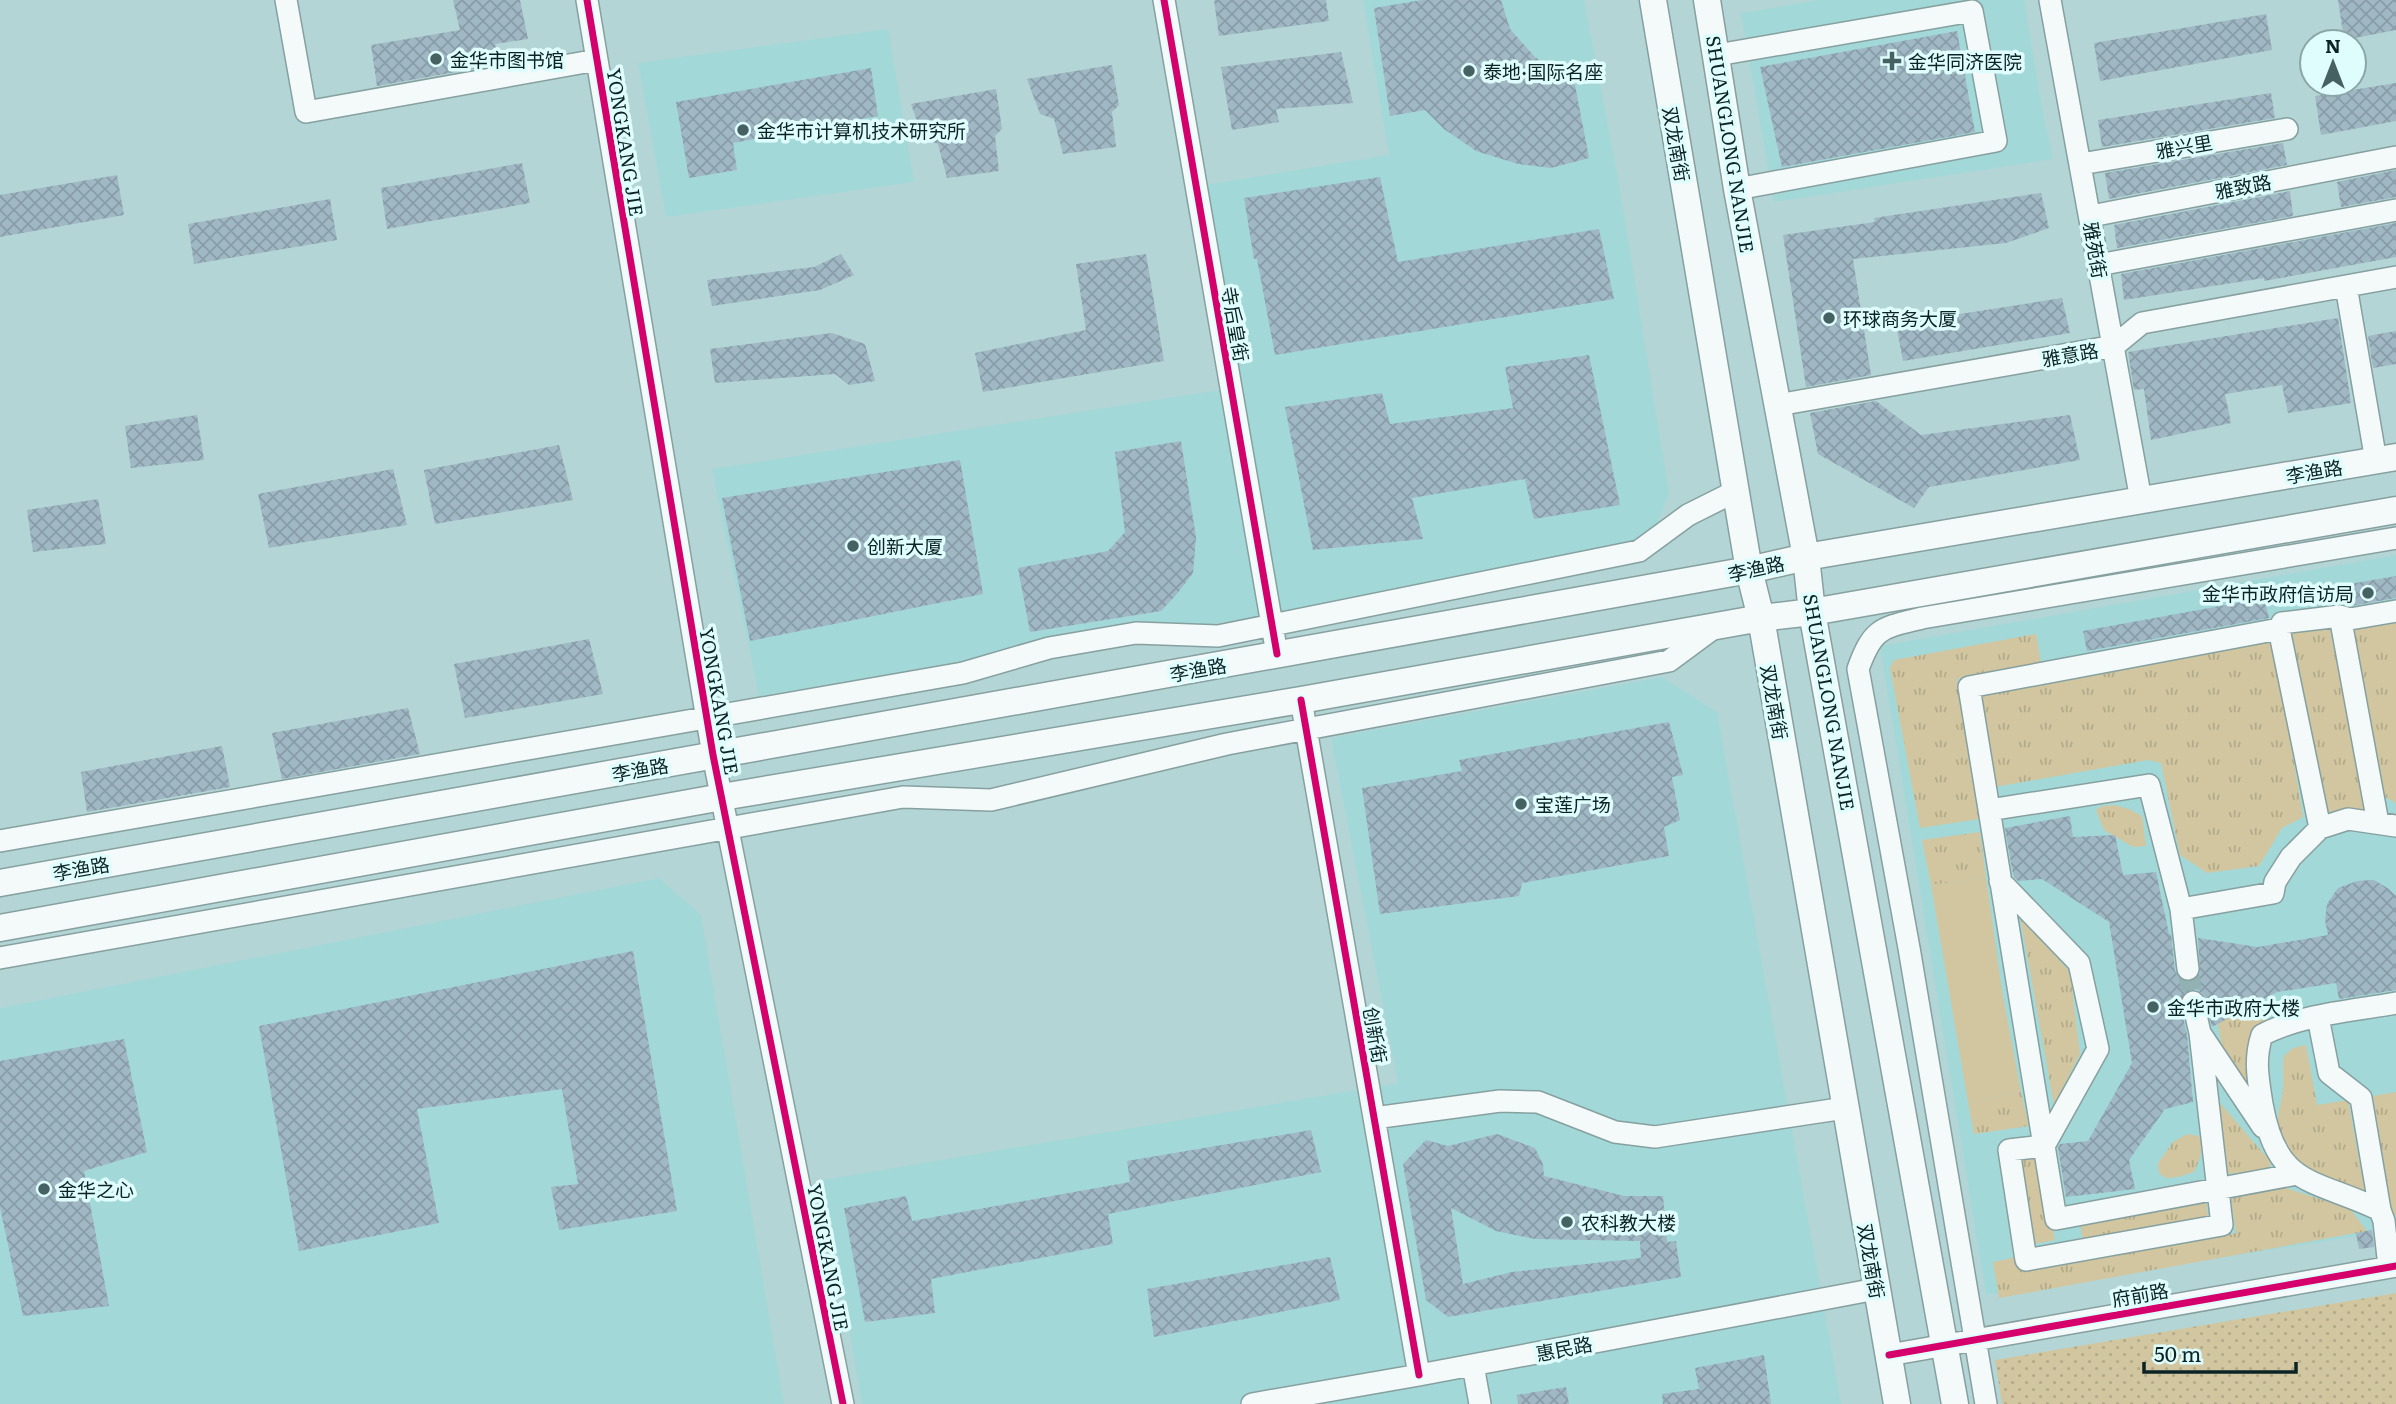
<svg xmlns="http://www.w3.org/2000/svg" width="2396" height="1404" font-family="Literata,'Noto Sans SC',serif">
<defs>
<pattern id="grass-tufts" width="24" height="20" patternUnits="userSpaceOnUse" patternTransform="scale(1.75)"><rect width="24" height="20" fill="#d1c69f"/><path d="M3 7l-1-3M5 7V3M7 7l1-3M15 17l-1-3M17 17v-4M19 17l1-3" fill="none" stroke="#b2aa89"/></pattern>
<pattern id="park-dots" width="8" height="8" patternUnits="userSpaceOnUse" patternTransform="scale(1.75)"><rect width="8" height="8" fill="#d1c69f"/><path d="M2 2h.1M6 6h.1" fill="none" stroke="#b2aa89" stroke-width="1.8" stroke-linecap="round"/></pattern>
<pattern id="building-cross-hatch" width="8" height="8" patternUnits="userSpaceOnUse" patternTransform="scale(1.75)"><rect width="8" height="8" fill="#a0b7c4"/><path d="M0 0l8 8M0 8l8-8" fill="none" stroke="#889da8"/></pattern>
</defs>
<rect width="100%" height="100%" fill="#b4d5d5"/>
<path fill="#a3d8d9" d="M 1363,0 L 1584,0 L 1619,184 L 1669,494 L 1652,537 L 1624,552 L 1353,598 L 1256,617 L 759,696 L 712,469 L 1226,389 L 1191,187 L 1389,155 Z
M 1818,0 L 2024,0 L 2042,109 L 2053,159 L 1774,202 L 1741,13 Z
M 888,29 L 914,182 L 666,217 L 638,63 Z
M 2396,555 L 2396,1230 L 1986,1295 L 1880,646 Z
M 1662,677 L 1717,712 L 1841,1404 L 862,1404 L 823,1180 L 1398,1083 L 1331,738 Z
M 659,878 L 701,915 L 784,1404 L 0,1404 L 0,1008 Z"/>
<path fill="url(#grass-tufts)" d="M 2396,620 L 2396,803 L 2383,796 L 2353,626 Z
M 2329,625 L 2367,811 L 2326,816 L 2291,629 Z
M 2036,634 L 2041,663 L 1957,679 L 1979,819 L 1920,828 L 1890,668 L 1894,660 Z
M 2273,637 L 2303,817 L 2282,828 L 2259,866 L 2207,873 L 2180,855 L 2161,763 L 2148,760 L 1995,787 L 1980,694 Z
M 2114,805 L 2129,809 L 2142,816 L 2146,846 L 2133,847 L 2104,830 L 2096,810 L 2102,806 Z
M 1980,832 L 1986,878 L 1931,885 L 1922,840 Z
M 2020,916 L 2070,972 L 2080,1054 L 2054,1105 Z
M 2265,1010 L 2266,1022 C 2240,1049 2244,1065 2251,1099 L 2222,1049 L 2218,1023 L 2236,1013 Z
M 2306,1045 L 2317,1105 L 2348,1100 L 2365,1193 C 2335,1181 2276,1162 2278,1121 C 2278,1111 2282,1099 2283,1089 C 2284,1077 2282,1068 2284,1056 L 2293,1048 Z
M 2021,1092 L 2029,1126 L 1974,1134 L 1968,1102 Z
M 2396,1092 L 2396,1215 L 2392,1216 L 2373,1096 Z
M 2215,1103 L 2220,1103 L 2270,1161 L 2270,1169 L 2227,1174 Z
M 2187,1134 L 2199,1136 C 2204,1149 2200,1159 2194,1172 L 2178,1177 L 2166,1178 L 2159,1173 L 2158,1163 L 2173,1142 Z
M 2038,1154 L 2055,1240 L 2033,1244 L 2019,1157 Z
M 2277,1185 L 2350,1209 L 2367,1231 L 1999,1298 L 1993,1262 L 2017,1257 L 2023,1269 L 2236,1233 L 2231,1199 L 2240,1194 Z
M 2206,1200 L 2208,1219 L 2083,1241 L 2080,1223 Z"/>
<path fill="url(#park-dots)" d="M 2396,1293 L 2396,1404 L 2002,1404 L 1995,1360 Z"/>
<path fill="#d1c69f" d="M 1986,878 L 2002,991 L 2021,1092 L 1968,1102 L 1931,885 Z"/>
<path fill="url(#building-cross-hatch)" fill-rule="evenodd" d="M 453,0 L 520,0 L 528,39 L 495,44 L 501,64 L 377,86 L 371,45 L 460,30 Z
M 1214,0 L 1326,0 L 1329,21 L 1219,36 Z
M 1422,0 L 1501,0 L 1510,29 L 1535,57 L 1575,85 L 1589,158 L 1551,168 L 1518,164 L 1476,151 L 1444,129 L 1425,110 L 1390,116 L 1374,8 Z
M 2338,0 L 2396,0 L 2396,30 L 2344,40 Z
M 2266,14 L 2272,50 L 2100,81 L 2094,43 Z
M 1957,31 L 1975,132 L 1782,167 L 1760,67 Z
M 1341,52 L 1353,103 L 1276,109 L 1279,122 L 1232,130 L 1221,67 Z
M 1112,65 L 1119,105 L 1112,112 L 1116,147 L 1063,154 L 1054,119 L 1040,114 L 1027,79 Z
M 871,68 L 878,116 L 733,143 L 737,170 L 689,178 L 676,102 Z
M 2396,83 L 2396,121 L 2321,135 L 2315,96 Z
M 996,89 L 1002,129 L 995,136 L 999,171 L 947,178 L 938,144 L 923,138 L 911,104 Z
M 2271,93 L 2275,118 L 2102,147 L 2098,120 Z
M 2283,143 L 2287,165 L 2109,199 L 2105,173 Z
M 522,163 L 530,203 L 387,229 L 381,188 Z
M 2396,170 L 2396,197 L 2341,207 L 2337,182 Z
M 117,175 L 124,215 L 0,237 L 0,195 Z
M 1380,177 L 1398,262 L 1599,229 L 1614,299 L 1275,355 L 1257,259 L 1254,259 L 1244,198 Z
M 2290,191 L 2293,216 L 2117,248 L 2114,225 Z
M 2041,193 L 2049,228 L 2006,243 L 1853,259 L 1871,375 L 1806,387 L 1783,235 L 1875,222 L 1874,218 Z
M 330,199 L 337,240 L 194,264 L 188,224 Z
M 2396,223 L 2396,257 L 2264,281 L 2264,278 L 2124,300 L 2121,274 Z
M 841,254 L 854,275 L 820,290 L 712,306 L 707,280 L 814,267 Z
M 1146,254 L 1164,361 L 983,392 L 975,353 L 1086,330 L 1076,264 Z
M 2062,298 L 2070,333 L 1903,361 L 1896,324 Z
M 2338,318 L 2351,403 L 2288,413 L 2282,385 L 2225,394 L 2231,423 L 2151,440 L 2144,389 L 2134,390 L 2128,352 Z
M 2396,331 L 2396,364 L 2373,368 L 2368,336 Z
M 832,333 L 865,344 L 875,381 L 849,385 L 835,374 L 715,383 L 710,349 Z
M 1589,355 L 1620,505 L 1534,519 L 1525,479 L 1412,498 L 1423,539 L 1313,550 L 1285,407 L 1382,393 L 1390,424 L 1513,408 L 1505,367 Z
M 1876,401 L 1921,435 L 2070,415 L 2080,460 L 1929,487 L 1914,508 L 1818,454 L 1810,413 Z
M 197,415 L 204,460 L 131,468 L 125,426 Z
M 1181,441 L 1196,537 L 1193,573 L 1176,595 L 1161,611 L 1030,632 L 1018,568 L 1108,551 L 1125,532 L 1115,452 Z
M 559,445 L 573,500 L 435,524 L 424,470 Z
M 960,460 L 983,594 L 750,641 L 722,498 Z
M 393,469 L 407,525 L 269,548 L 258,494 Z
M 98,499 L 106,544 L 33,552 L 27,510 Z
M 2396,576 L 2396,598 L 2351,606 L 2341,603 L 2338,586 Z
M 2264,598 L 2269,618 L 2087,651 L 2083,631 Z
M 589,639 L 603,694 L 465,718 L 454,664 Z
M 408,708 L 420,754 L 282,779 L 272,733 Z
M 1669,722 L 1683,775 L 1672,777 L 1680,820 L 1664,827 L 1669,856 L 1522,883 L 1519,896 L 1380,914 L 1362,788 L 1462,771 L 1459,760 Z
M 222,746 L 230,787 L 87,812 L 81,772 Z
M 2070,816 L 2073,837 L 2115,835 L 2123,875 L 2156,872 L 2169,934 L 2171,934 L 2175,971 L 2182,981 L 2190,982 L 2200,974 L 2198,938 L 2258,947 L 2328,935 L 2325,920 L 2327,904 L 2338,888 L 2357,881 L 2374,880 L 2389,889 L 2396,896 L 2396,990 L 2339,999 L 2336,983 L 2277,992 L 2212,1027 L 2203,994 L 2196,989 L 2185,992 L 2180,1004 L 2187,1035 L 2193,1102 L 2165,1109 L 2129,1160 L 2135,1189 L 2066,1197 L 2058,1148 L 2060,1144 L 2088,1141 L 2132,1063 L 2109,922 L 2042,879 L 2018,881 L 2014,877 L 2012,869 L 2005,828 Z
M 633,951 L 677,1211 L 559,1230 L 551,1187 L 578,1184 L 562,1089 L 417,1109 L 439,1223 L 299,1251 L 259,1026 Z
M 124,1039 L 147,1152 L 84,1171 L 109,1306 L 23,1316 L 0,1207 L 0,1061 Z
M 1311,1130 L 1321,1172 L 1108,1214 L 1113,1244 L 931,1279 L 935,1313 L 865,1322 L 844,1208 L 906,1196 L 912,1221 L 1130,1182 L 1127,1161 Z
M 1497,1134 L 1535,1148 L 1543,1164 L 1544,1176 L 1624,1196 L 1663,1196 L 1667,1242 L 1676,1241 L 1681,1277 L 1448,1317 L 1426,1300 L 1403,1164 L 1426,1140 L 1448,1146 ZM 1451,1208 L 1496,1231 L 1535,1239 L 1640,1241 L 1641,1258 L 1512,1272 L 1463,1284 Z
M 2372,1230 L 2374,1247 L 2359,1249 L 2356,1233 Z
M 1330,1257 L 1340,1300 L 1154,1337 L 1147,1289 Z
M 1764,1355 L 1771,1404 L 1663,1404 L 1662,1394 L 1699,1389 L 1695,1368 Z
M 1566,1387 L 1569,1404 L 1518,1404 L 1517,1395 Z"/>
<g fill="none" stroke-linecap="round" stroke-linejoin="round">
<path stroke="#92b1b2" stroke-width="21" stroke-dasharray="21 10" stroke-linecap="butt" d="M 2188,969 L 2193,1002"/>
<g stroke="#86a0a0" stroke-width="24">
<path id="minor" d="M 286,0 L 306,112 L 597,60
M 587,0 L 713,755 L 843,1404
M 1164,0 L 1277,654
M 2050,0 L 2141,500
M 1717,55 L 1972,11 L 1996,141 L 1737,189
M 2081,164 L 2287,129
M 2091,216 L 2396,157
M 2098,265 L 2396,210
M 2346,286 L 2376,461
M 1778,405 L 2114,346 L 2142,323 L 2396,277
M 2340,616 L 2378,823
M 2279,629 L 2320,828
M 1301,700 L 1419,1375
M 1989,810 L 2149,785 L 2181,909
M 0,841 L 963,673 L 1049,648 L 1136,633 L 1218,636 L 1639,551 L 1688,515 L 1736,491
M 2000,881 L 2079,963 L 2098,1049 L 2044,1146 L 2009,1150 L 2026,1260 L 2222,1225 L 2200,1033
M 0,958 L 903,797 L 991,800 L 1227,744 L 1669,661 L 1715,627
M 2188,969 L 2181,909 L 2273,893 L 2275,882 L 2291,857 L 2320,828 L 2348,819 L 2396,826
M 2193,1002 L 2200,1033 L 2263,1127
M 2318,1017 L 2329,1073 L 2361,1098 L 2380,1210
M 1374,1118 L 1500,1101 L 1538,1102 L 1615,1132 L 1655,1137 L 1845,1108
M 2297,1174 L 2056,1219 L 1969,687 L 2279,629 L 2282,623 L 2340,616 L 2350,619 L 2396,611
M 2389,1267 L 2384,1221 L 2380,1210 C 2313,1178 2277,1188 2262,1104 C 2258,1079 2254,1059 2262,1035 C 2302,1014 2352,1011 2396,1003
M 1889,1355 L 2396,1266
M 1473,1365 L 1480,1404
M 1252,1404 L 1419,1375 L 1876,1289
M 1986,1404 L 1909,948 L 1858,669 C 1873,627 1882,628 1922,618 L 2396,538"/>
</g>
<g stroke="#86a0a0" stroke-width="29">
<path id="major" d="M 1653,0 L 1749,570 L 1761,618 L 1897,1404
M 1707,0 L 1737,189 L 1806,557 L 1812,612 L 1955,1404
M 0,883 L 1749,570 L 1806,557 L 2396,457
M 0,928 L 722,797 L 1301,700 L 1761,618 L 1812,612 L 2396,510"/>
</g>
<use href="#minor" stroke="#f4f9f9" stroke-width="21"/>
<use href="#major" stroke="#f4f9f9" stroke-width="26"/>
<g stroke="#e0fdfd" stroke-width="11">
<path id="cycleway" d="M 587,0 L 713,755 L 843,1404
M 1164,0 L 1277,654
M 1301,700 L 1419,1375
M 1889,1355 L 2396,1266"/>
</g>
<use href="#cycleway" stroke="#d6006c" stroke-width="7"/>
</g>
<g fill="#466162" stroke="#e0fdfd" stroke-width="2.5">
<circle cx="436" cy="59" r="7"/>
<path d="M1888.5 50.5h7v7h7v7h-7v7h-7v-7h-7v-7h7z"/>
<circle cx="1469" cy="71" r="7"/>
<circle cx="743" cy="130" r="7"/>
<circle cx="1829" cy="318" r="7"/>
<circle cx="853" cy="546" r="7"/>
<circle cx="2368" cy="593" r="7"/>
<circle cx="1521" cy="804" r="7"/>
<circle cx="2153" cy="1007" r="7"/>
<circle cx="44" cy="1189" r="7"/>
<circle cx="1567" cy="1222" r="7"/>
</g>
<g text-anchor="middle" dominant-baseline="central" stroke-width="7" stroke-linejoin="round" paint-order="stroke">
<g font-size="19" fill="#0b2324" stroke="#e0fdfd" text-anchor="start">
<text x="450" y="59">金华市图书馆</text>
<text x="1908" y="61">金华同济医院</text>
<text x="1483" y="71">泰地·国际名座</text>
<text x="757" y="130">金华市计算机技术研究所</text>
<text x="1843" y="318">环球商务大厦</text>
<text x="867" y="546">创新大厦</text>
<text x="2354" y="593" text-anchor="end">金华市政府信访局</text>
<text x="1535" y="804">宝莲广场</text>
<text x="2167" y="1007">金华市政府大楼</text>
<text x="58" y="1189">金华之心</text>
<text x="1581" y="1222">农科教大楼</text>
</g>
<g font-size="19" fill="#0b2324" stroke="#e0fdfd">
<text transform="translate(626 142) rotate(81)">YONGKANG JIE</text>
<text transform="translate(1677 144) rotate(80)">双龙南街</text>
<text transform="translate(1731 144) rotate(81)">SHUANGLONG NANJIE</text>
<text transform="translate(2184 146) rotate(-10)">雅兴里</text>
<text transform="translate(2243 186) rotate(-11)">雅致路</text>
<text transform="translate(2096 250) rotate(80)">雅苑街</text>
<text transform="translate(1236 324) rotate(80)">寺后皇街</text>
<text transform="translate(2070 354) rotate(-10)">雅意路</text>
<text transform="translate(2314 471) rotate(-10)">李渔路</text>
<text transform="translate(1756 568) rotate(-12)">李渔路</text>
<text transform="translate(1198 669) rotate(-10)">李渔路</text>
<text transform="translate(720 701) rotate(80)">YONGKANG JIE</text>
<text transform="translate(1775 702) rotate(80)">双龙南街</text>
<text transform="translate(1830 702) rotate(80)">SHUANGLONG NANJIE</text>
<text transform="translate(640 769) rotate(-10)">李渔路</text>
<text transform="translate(81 868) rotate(-10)">李渔路</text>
<text transform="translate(1376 1035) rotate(80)">创新街</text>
<text transform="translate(829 1257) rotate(79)">YONGKANG JIE</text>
<text transform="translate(1872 1261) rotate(80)">双龙南街</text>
<text transform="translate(2140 1294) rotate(-10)">府前路</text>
<text transform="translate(1564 1348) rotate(-11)">惠民路</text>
</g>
</g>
<g transform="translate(2333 63)"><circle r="33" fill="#e0fdfd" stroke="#8ba6a6" stroke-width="2"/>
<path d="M0-5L12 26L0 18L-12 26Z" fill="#466162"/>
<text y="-10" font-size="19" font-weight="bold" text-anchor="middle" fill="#0b2324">N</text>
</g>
<path d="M2144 1362v10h152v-10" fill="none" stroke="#0b2324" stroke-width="3.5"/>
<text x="2154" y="1362" font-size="21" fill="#0b2324" stroke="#e0fdfd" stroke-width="5" paint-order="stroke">50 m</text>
</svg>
